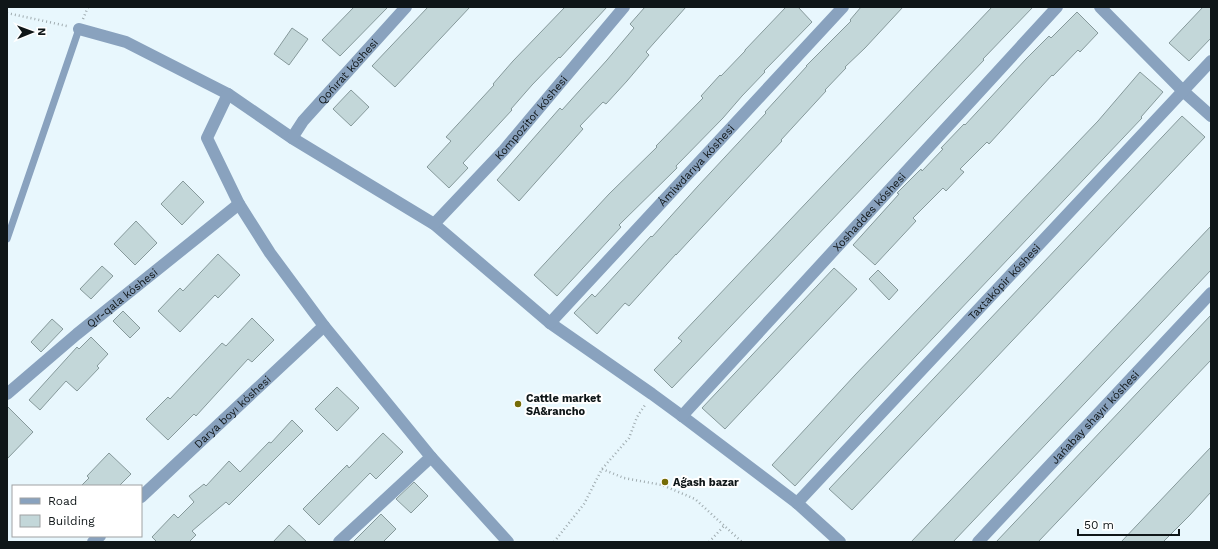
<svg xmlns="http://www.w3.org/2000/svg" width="1218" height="549" font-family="'Work Sans',sans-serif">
<rect width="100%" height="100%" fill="#e8f7fd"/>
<path fill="#c3d7d9" stroke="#86999b" d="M 354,7 L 388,7 L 340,56 L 322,40 Z
M 428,7 L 470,7 L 395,87 L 372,66 Z
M 565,7 L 607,7 L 560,58 L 559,57 L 532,85 L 511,109 L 512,110 L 463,163 L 468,168 L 449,188 L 427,167 L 451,141 L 446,137 L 494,85 L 493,84 L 513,61 Z
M 645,7 L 686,7 L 646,52 L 649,55 L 627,81 L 606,104 L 603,102 L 580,126 L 583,129 L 519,201 L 497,180 L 560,108 L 562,110 L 607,60 L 634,28 L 630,24 Z
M 786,7 L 798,7 L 812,22 L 764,71 L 765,72 L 742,96 L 723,118 L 676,166 L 677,168 L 619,225 L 621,227 L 557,296 L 534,275 L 609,194 L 657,147 L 656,146 L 703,98 L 701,96 L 720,75 L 721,76 L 745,51 L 745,50 Z
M 861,7 L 903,7 L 865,48 L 845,67 L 846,68 L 825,90 L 826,91 L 781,140 L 782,141 L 676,255 L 676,254 L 629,306 L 625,303 L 597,334 L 574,313 L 592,294 L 595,297 L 651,236 L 652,237 L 698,186 L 766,113 L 765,112 L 807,66 L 806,66 L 851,21 L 850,20 Z
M 992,7 L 1033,7 L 983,59 L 984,60 L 672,388 L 654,370 L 682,341 L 678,338 Z
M 1203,7 L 1211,7 L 1211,38 L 1189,61 L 1169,43 Z
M 1077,12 L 1098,33 L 1080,52 L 1078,50 L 1053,76 L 1052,75 L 989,144 L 987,142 L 960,169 L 964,172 L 946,191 L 943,188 L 913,218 L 916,221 L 875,265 L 853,245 L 899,194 L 897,193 L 921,169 L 922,171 L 943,149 L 941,148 L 964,124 L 965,125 L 1026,59 L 1049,36 L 1051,38 Z
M 292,28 L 308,39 L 289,65 L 274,54 Z
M 1140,72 L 1163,92 L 1141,117 L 1142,118 L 860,415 L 795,486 L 772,465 L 855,375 L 1098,121 Z
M 351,90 L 369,107 L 351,126 L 333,109 Z
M 1182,116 L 1205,137 L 852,510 L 829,489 Z
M 183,181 L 204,202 L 182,225 L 161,204 Z
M 136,221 L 157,243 L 135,265 L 114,244 Z
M 1211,226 L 1211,270 L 1161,323 L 953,542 L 911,542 Z
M 218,254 L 240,275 L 218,298 L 215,295 L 180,332 L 158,311 L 180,288 L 183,291 Z
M 102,266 L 113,276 L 91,299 L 80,289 Z
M 834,268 L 857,289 L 725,429 L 702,408 Z
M 878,270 L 898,290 L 889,300 L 869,279 Z
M 123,311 L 140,328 L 130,338 L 113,321 Z
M 1211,315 L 1211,360 L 1038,542 L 996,542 Z
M 252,318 L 274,340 L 252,362 L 248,359 L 196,416 L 194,414 L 168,440 L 146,419 L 168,397 L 170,399 L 222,343 L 226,346 Z
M 52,319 L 63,329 L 41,352 L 31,342 Z
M 91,337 L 108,354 L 97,366 L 99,368 L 77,391 L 66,381 L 40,410 L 29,400 L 77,347 L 79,349 Z
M 337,387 L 359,408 L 337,431 L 315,409 Z
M 7,406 L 33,432 L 7,459 Z
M 292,420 L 303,431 L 229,505 L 226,502 L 192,531 L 196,535 L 189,542 L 157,542 L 152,537 L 174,514 L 178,518 L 194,502 L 189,496 L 204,484 L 206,486 L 229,461 L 240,472 L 269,442 L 271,443 Z
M 383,433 L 403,452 L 376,479 L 370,473 L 319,525 L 303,509 L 347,465 L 349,468 Z
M 1211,447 L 1211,492 L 1189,516 L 1163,542 L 1121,542 Z
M 109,453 L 131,474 L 119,486 L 81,486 L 89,478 L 87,476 Z
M 414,482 L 428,496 L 411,513 L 396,499 Z
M 381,514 L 396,529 L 383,542 L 353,542 Z
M 289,525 L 307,542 L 273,542 Z"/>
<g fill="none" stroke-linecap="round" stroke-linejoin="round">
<path stroke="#9fabaf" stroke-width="2.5" stroke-dasharray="1 3" stroke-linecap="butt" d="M 7,13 L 67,26
M 83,19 L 88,7
M 602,469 L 624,478 L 662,485 L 695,499 L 742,542
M 554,542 L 584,504 L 602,469 L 629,438 L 637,417 L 645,405
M 709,542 L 724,526"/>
<path stroke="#89a2be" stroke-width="7" d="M 7,239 L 79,29"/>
<g stroke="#89a2be" stroke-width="12">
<path d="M 1100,7 L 1183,91 L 1211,116"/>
<path d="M 79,29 L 126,42 L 228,94 L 292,138 L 434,224 L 550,323 L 652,394 L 682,416 L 797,503 L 840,542"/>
<path d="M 228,94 L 207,138 L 239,204 L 270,253 L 324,326 L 431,457 L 508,542"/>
<path id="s1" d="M 292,138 L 303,121 L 406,7"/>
<path id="s2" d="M 434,224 L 504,150 L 624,7"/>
<path id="s3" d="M 550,323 L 843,7"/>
<path id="s4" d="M 7,394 L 77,334 L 239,204"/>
<path id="s5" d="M 682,416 L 1057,7"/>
<path id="s6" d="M 141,497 L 324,326"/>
<path id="s7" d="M 797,503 L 1211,61"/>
<path d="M 93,542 L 100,536"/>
<path d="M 339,542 L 431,457"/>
<path id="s8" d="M 978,542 L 1211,293"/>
</g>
</g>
<g fill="#756c07" stroke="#fff" stroke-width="1.5">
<circle cx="518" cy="404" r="4"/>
<circle cx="665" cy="482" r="4"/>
</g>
<g text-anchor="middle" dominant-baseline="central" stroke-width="4" stroke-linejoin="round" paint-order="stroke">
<g font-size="11" fill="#0f1618" stroke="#fff">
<text stroke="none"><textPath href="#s1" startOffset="87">Qońırat kóshesi</textPath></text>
<text stroke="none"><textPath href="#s2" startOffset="144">Kompozitor kóshesi</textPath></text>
<text stroke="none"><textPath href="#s3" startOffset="215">Ámiwdarıya kóshesi</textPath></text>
<text stroke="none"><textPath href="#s5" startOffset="277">Xoshaddes kóshesi</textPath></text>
<text stroke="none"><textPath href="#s7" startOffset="303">Taxtakópir kóshesi</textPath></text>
<text stroke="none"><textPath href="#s4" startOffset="150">Qır-qala kóshesi</textPath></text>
<text stroke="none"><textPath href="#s6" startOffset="125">Darya boyı kóshesi</textPath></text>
<text stroke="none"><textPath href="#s8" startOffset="171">Jańabay shayır kóshesi</textPath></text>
</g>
<g font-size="11" font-weight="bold" fill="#0f1618" stroke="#fff" text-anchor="start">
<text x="526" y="398">Cattle market<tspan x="526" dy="13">SA&amp;rancho</tspan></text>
<text x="673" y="482">Aǵash bazar</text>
</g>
</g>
<rect width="1218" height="549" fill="none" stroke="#0f1618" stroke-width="16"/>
<rect x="12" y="485" width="130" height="52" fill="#ffffff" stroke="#9fa2a3"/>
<rect x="20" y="498" width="20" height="6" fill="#89a2be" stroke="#9fa2a3"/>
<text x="48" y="505" font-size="12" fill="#0f1618">Road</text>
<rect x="20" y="515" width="20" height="12" fill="#c3d7d9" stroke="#9fa2a3"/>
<text x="48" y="525" font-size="12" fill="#0f1618">Building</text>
<g transform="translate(32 32) rotate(89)" stroke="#ffffff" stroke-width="3" paint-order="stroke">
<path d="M0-3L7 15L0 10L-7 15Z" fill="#0f1618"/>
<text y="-6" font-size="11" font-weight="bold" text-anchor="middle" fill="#0f1618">N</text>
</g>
<path d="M1078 529v6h101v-6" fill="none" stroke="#0f1618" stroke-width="2"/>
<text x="1084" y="529" font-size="12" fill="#0f1618" stroke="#ffffff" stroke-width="3" paint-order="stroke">50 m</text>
</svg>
